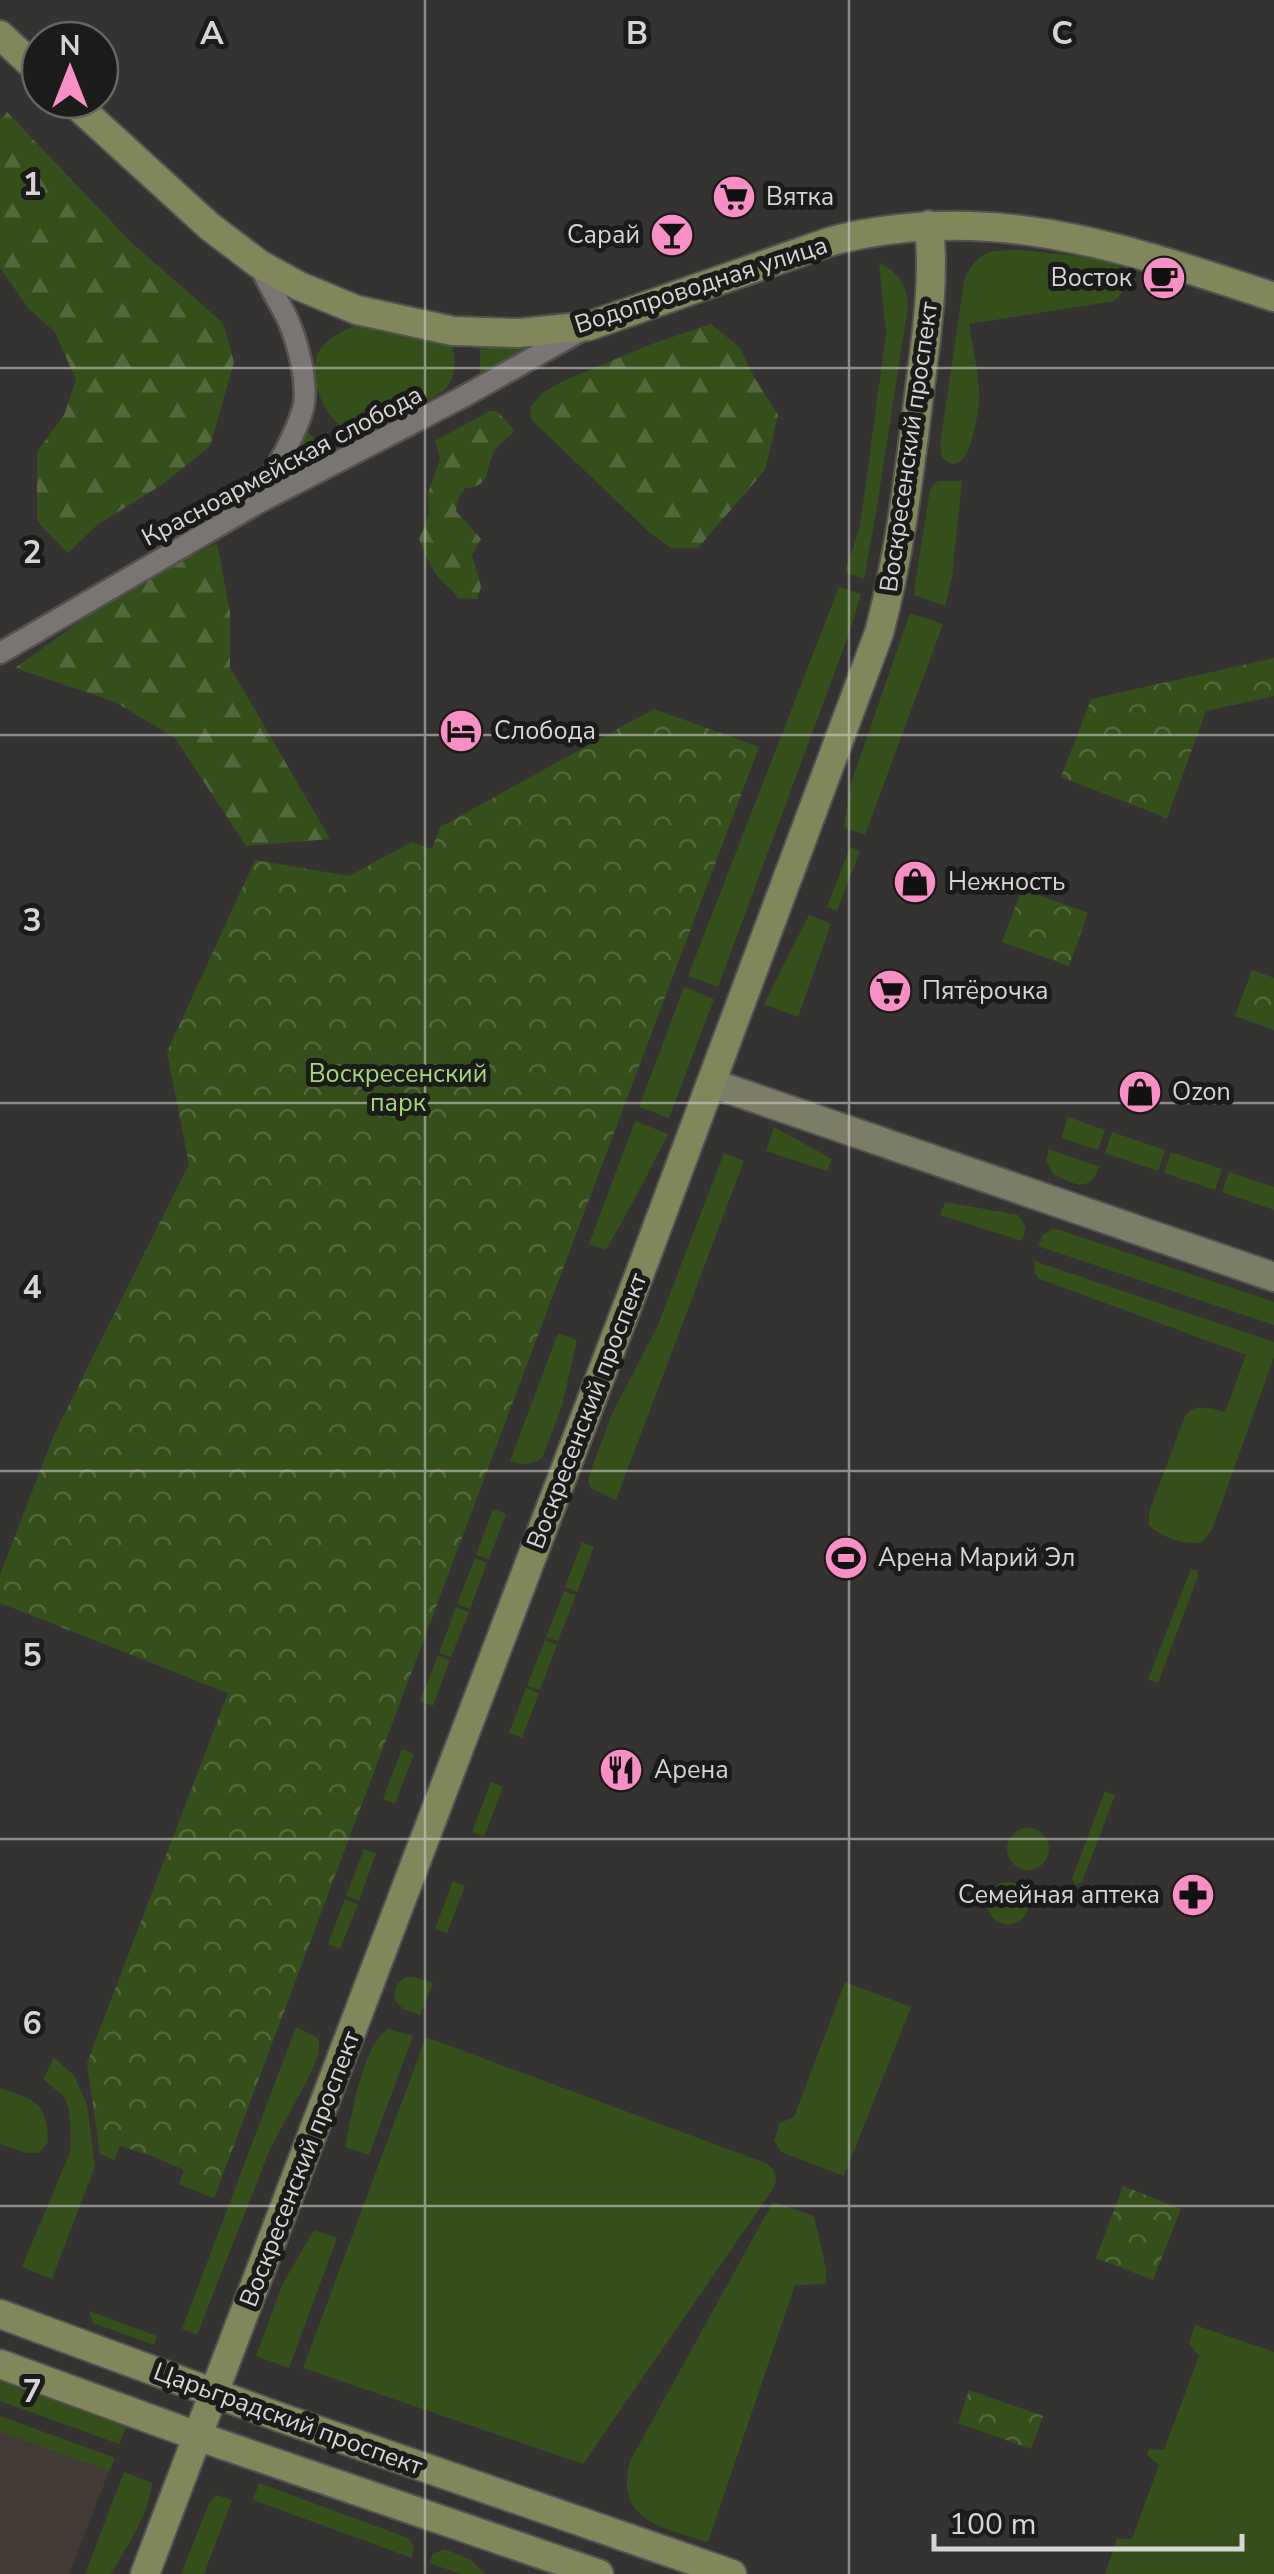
<svg xmlns="http://www.w3.org/2000/svg" width="1274" height="2574" font-family="'Nunito Sans',sans-serif">
<defs>
<pattern id="forest-firs" width="22" height="20" patternUnits="userSpaceOnUse" patternTransform="scale(2.5)"><rect width="22" height="20" fill="#354f1b"/><path d="M5 1l3.5 6h-7zM16 11l3.5 6h-7z" fill="#52673b"/></pattern>
<pattern id="park-crowns" width="20" height="18" patternUnits="userSpaceOnUse" patternTransform="scale(2.5)"><rect width="20" height="18" fill="#354f1b"/><path d="M2 6a3 3 0 1 1 6 0M12 15a3 3 0 1 1 6 0" fill="none" stroke="#52673b"/></pattern>
</defs>
<rect width="100%" height="100%" fill="#353331"/>
<path fill="#423b35" d="M 0,2432 L 109,2471 L 69,2574 L 0,2574 Z"/>
<path fill="#354f1b" d="M 1021,250 C 1041,253 1103,256 1118,266 C 1132,277 1125,292 1114,301 L 969,324 C 972,347 981,379 979,402 C 977,419 968,485 942,457 L 940,445 L 964,281 C 978,249 989,251 1021,250 Z
M 879,263 C 898,272 907,285 908,306 L 876,513 L 864,579 L 845,572 L 860,526 L 886,334 Z
M 357,325 L 451,344 C 458,361 456,376 444,391 C 428,400 381,431 368,434 C 334,440 308,387 316,359 C 320,341 342,331 357,325 Z
M 480,344 L 535,345 L 480,376 Z
M 306,431 L 320,443 L 336,451 L 283,476 L 300,449 Z
M 938,481 L 962,481 L 952,578 L 945,606 L 915,595 L 914,590 L 930,490 Z
M 839,587 L 861,594 L 850,631 L 718,987 L 688,976 Z
M 910,613 L 943,624 L 865,835 L 844,827 L 851,783 Z
M 850,847 L 860,851 L 837,911 L 827,907 Z
M 809,915 L 831,924 L 798,1017 L 764,1004 Z
M 684,987 L 714,999 L 669,1118 L 639,1107 Z
M 1068,1117 L 1105,1130 L 1098,1150 L 1061,1138 Z
M 635,1121 L 668,1134 L 638,1193 L 606,1250 L 589,1244 Z
M 774,1127 L 832,1159 L 827,1171 L 766,1151 Z
M 1112,1132 L 1165,1150 L 1158,1171 L 1105,1153 Z
M 1049,1149 L 1099,1167 C 1090,1194 1073,1184 1053,1174 L 1046,1161 Z
M 1171,1152 L 1222,1169 L 1215,1190 L 1164,1173 Z
M 724,1153 L 744,1161 L 616,1500 L 591,1488 L 588,1480 L 590,1473 L 611,1416 L 658,1325 Z
M 1229,1172 L 1274,1187 L 1274,1210 L 1222,1192 Z
M 945,1202 L 1018,1215 L 1026,1227 L 1022,1241 L 940,1215 Z
M 1052,1229 L 1060,1230 L 1274,1302 L 1274,1325 L 1038,1246 L 1043,1235 Z
M 1034,1261 L 1274,1342 L 1274,1357 L 1212,1530 L 1202,1542 C 1186,1546 1160,1537 1149,1525 L 1149,1512 L 1185,1416 C 1196,1402 1210,1409 1225,1412 L 1246,1355 L 1040,1279 L 1035,1273 Z
M 558,1333 L 577,1340 L 562,1406 L 543,1456 C 535,1466 521,1465 510,1461 Z
M 493,1509 L 506,1514 L 489,1559 L 476,1555 Z
M 582,1542 L 594,1547 L 577,1592 L 565,1587 Z
M 475,1558 L 487,1563 L 470,1609 L 457,1604 Z
M 1191,1569 L 1197,1570 L 1198,1576 L 1158,1683 L 1148,1679 Z
M 564,1591 L 576,1595 L 558,1641 L 546,1637 Z
M 456,1607 L 469,1612 L 451,1657 L 439,1653 Z
M 545,1640 L 557,1645 L 540,1690 L 527,1686 Z
M 438,1656 L 450,1660 L 433,1706 L 420,1701 Z
M 526,1688 L 539,1693 L 522,1738 L 509,1733 Z
M 402,1749 L 414,1754 L 395,1804 L 383,1799 Z
M 491,1782 L 503,1787 L 484,1837 L 472,1832 Z
M 1105,1791 L 1115,1795 L 1082,1882 L 1076,1885 L 1072,1879 Z
M1007 1849a21 21 0 1 1 42 0a21 21 0 1 1-42 0Z
M 364,1849 L 376,1853 L 359,1901 L 346,1896 Z
M 453,1881 L 465,1886 L 447,1933 L 435,1929 Z
M987 1903a21 21 0 1 1 42 0a21 21 0 1 1-42 0Z
M 345,1899 L 358,1904 L 340,1949 L 328,1944 Z
M 406,1977 L 414,1977 L 433,1983 L 420,2015 L 403,2009 L 394,1999 L 397,1984 Z
M 845,1982 L 911,2007 L 844,2176 L 781,2152 L 774,2140 L 780,2123 L 794,2117 Z
M 296,2027 L 316,2037 L 319,2041 L 319,2053 L 309,2077 L 270,2149 L 197,2335 L 182,2329 Z
M 389,2029 L 413,2036 L 369,2155 L 345,2147 C 351,2119 363,2041 389,2029 Z
M 426,2037 L 768,2164 C 777,2172 778,2178 773,2189 L 583,2464 L 303,2368 Z
M 54,2058 L 74,2075 L 87,2105 L 95,2166 L 52,2279 L 22,2267 L 71,2150 L 69,2109 L 64,2097 L 43,2079 Z
M 0,2088 C 34,2099 48,2102 48,2142 L 39,2153 L 26,2153 L 0,2144 Z
M 773,2202 L 814,2216 L 826,2269 L 826,2284 L 795,2285 L 708,2542 C 664,2528 614,2521 630,2461 Z
M 314,2230 L 337,2238 L 289,2368 L 256,2356 L 282,2285 Z
M 89,2311 L 157,2336 L 154,2345 L 93,2323 Z
M 1195,2325 L 1274,2352 L 1274,2574 L 1105,2574 L 1117,2539 L 1132,2539 L 1159,2465 L 1147,2455 L 1149,2449 L 1164,2450 L 1199,2356 L 1189,2344 Z
M 0,2381 L 126,2427 L 119,2444 L 0,2401 Z
M 0,2416 L 115,2458 L 109,2471 L 0,2432 Z
M 124,2472 L 152,2483 C 149,2515 127,2546 111,2574 L 85,2574 Z
M 259,2483 L 408,2538 L 414,2547 L 412,2558 L 253,2500 Z
M 216,2495 L 232,2500 L 204,2574 L 181,2574 L 209,2503 Z
M 445,2549 L 471,2560 L 485,2574 L 461,2574 L 429,2563 L 433,2554 Z"/>
<path fill="url(#forest-firs)" d="M 7,112 L 133,244 L 223,323 L 234,362 L 210,446 L 163,484 L 97,525 L 68,553 L 37,521 L 37,452 L 64,415 L 76,380 L 55,332 L 29,309 L 0,268 L 0,119 Z
M 711,324 L 740,348 L 754,377 L 778,415 L 765,470 L 698,548 L 671,548 L 649,532 L 532,420 L 530,408 L 541,394 L 563,381 L 652,344 Z
M 490,411 L 497,411 L 515,431 C 508,438 496,446 493,454 C 485,472 490,487 465,488 L 458,499 L 456,511 L 481,539 L 472,555 L 481,587 L 477,599 L 458,598 C 453,589 446,586 440,579 C 430,567 425,553 419,539 L 429,514 L 428,493 L 440,459 L 435,441 Z
M 217,543 L 230,612 L 230,667 L 330,839 L 246,846 L 175,738 L 115,702 L 15,668 L 119,593 Z"/>
<path fill="url(#park-crowns)" d="M 1274,658 L 1274,696 L 1206,711 L 1167,818 L 1061,777 L 1091,699 Z
M 654,709 L 759,747 L 214,2198 L 179,2184 L 184,2170 L 152,2156 L 120,2146 L 114,2160 L 100,2154 L 87,2063 L 228,1693 L 0,1603 L 0,1575 L 53,1437 L 189,1164 L 167,1052 L 255,860 L 349,876 L 412,842 L 432,849 L 440,827 Z
M 1022,889 L 1088,913 L 1069,966 L 1002,942 Z
M 1252,970 L 1274,978 L 1274,1030 L 1235,1016 Z
M 1123,2186 L 1181,2209 L 1153,2280 L 1096,2258 Z
M 969,2390 L 1043,2416 L 1031,2449 L 958,2423 Z"/>
<g fill="none" stroke-linecap="round" stroke-linejoin="round">
<g stroke="#545251" stroke-width="25">
<path id="minor" d="M 256,504 C 271,476 292,443 302,412 C 310,388 298,343 288,320 C 279,301 267,284 259,264
M 0,653 L 256,504 L 461,398 L 584,329"/>
</g>
<g stroke="#545251" stroke-width="32">
<path id="secondary" d="M 711,1083 L 1274,1277"/>
</g>
<g stroke="#545251" stroke-width="32">
<path id="primary" d="M 0,35 L 40,72
M 71,100 L 209,226 L 259,264 L 299,286 L 357,310 L 453,331 L 519,333 L 589,326 L 832,241 C 990,200 1125,248 1274,297
M 0,2314 L 279,2417 L 732,2574
M 0,2364 L 197,2436 L 599,2574
M 145,2574 L 646,1257 L 879,633 C 900,554 909,475 919,395 C 926,338 935,282 929,225"/>
</g>
<use href="#minor" stroke="#787573" stroke-width="20"/>
<use href="#secondary" stroke="#7c7d67" stroke-width="28"/>
<use href="#primary" stroke="#81865b" stroke-width="28"/>
</g>
<path fill="none" stroke="#d6d5d4" stroke-width="2.5" stroke-opacity="0.55" d="M 425,0 L 425,2574M 849,0 L 849,2574M 0,368 L 1274,368M 0,735 L 1274,735M 0,1103 L 1274,1103M 0,1471 L 1274,1471M 0,1839 L 1274,1839M 0,2206 L 1274,2206"/>
<defs>
<g id="supermarket-disc" transform="scale(2.25)"><circle r="9.5" fill="#fa8fc6" stroke="#1b1b1a"/><path d="M-6-5.5h2.5l.6 2H6L4.5 2H-2.5L-4.4-4H-6ZM-1.5 3.2a1.3 1.3 0 1 0 .1 0ZM3 3.2a1.3 1.3 0 1 0 .1 0Z" fill="#111"/></g>
<g id="bar-disc" transform="scale(2.25)"><circle r="9.5" fill="#fa8fc6" stroke="#1b1b1a"/><path d="M-6-5H6L.8 .8V4.5H3.5V6h-7V4.5H-.8V.8Z" fill="#111"/></g>
<g id="cafe-disc" transform="scale(2.25)"><circle r="9.5" fill="#fa8fc6" stroke="#1b1b1a"/><path d="M-5.5-4.5H6V0H3Q3 3.5 0 3.5H-2.5Q-5.5 3.5-5.5 0ZM3-3.2v2h1.7v-2ZM-6 4.5H4V6H-6Z" fill="#111"/></g>
<g id="hotel-disc" transform="scale(2.25)"><circle r="9.5" fill="#fa8fc6" stroke="#1b1b1a"/><path d="M-6-4.5h1.5V1H6V5H4.5V3h-9V5H-6ZM-4 0a1.8 1.8 0 1 1 3.6 0ZM.5 0V-2.5h3Q6-2.5 6 0Z" fill="#111"/></g>
<g id="shop-disc" transform="scale(2.25)"><circle r="9.5" fill="#fa8fc6" stroke="#1b1b1a"/><path d="M-5-2.5h2.3a2.7 3.5 0 0 1 5.4 0H5L5.5 6h-11ZM-1.5-2.5h3a1.5 2.3 0 0 0-3 0Z" fill="#111"/></g>
<g id="stadium-disc" transform="scale(2.25)"><circle r="9.5" fill="#fa8fc6" stroke="#1b1b1a"/><path d="M0-5a6.5 5 0 1 0 0 10a6.5 5 0 1 0 0-10ZM-3.5-1.8h7v3.6h-7Z" fill="#111"/></g>
<g id="restaurant-disc" transform="scale(2.25)"><circle r="9.5" fill="#fa8fc6" stroke="#1b1b1a"/><path d="M-5-6h1v4h1v-4h1v4h1v-4h1v5L-1.5 .5V6h-2V.5L-5-1ZM5-6V6H3V1.5H1.5Q1.5-4 5-6Z" fill="#111"/></g>
<g id="pharmacy-disc" transform="scale(2.25)"><circle r="9.5" fill="#fa8fc6" stroke="#1b1b1a"/><path d="M-2-6h4v4h4v4h-4v4h-4v-4h-4v-4h4Z" fill="#111"/></g>
</defs>
<g fill-rule="evenodd">
<use href="#supermarket-disc" x="734" y="197"/>
<use href="#bar-disc" x="672" y="235"/>
<use href="#cafe-disc" x="1164" y="278"/>
<use href="#hotel-disc" x="461" y="731"/>
<use href="#shop-disc" x="915" y="882"/>
<use href="#supermarket-disc" x="890" y="991"/>
<use href="#shop-disc" x="1140" y="1092"/>
<use href="#stadium-disc" x="846" y="1558"/>
<use href="#restaurant-disc" x="621" y="1770"/>
<use href="#pharmacy-disc" x="1193" y="1895"/>
</g>
<g text-anchor="middle" dominant-baseline="central" stroke-width="10" stroke-linejoin="round" paint-order="stroke">
<g font-size="25" fill="#d6d5d4" stroke="#1b1b1a" text-anchor="start">
<text x="766" y="197">Вятка</text>
<text x="640" y="235" text-anchor="end">Сарай</text>
<text x="1132" y="278" text-anchor="end">Восток</text>
<text x="494" y="731">Слобода</text>
<text x="948" y="882">Нежность</text>
<text x="922" y="991">Пятёрочка</text>
<text x="1172" y="1092">Ozon</text>
<text x="878" y="1558">Арена Марий Эл</text>
<text x="654" y="1770">Арена</text>
<text x="1160" y="1895" text-anchor="end">Семейная аптека</text>
</g>
<g font-size="25" fill="#d6d5d4" stroke="#1b1b1a">
<text transform="translate(701 285) rotate(-18)">Водопроводная улица</text>
<text transform="translate(909 447) rotate(-82)">Воскресенский проспект</text>
<text transform="translate(282 466) rotate(-28)">Красноармейская слобода</text>
<text transform="translate(587 1411) rotate(-69)">Воскресенский проспект</text>
<text transform="translate(300 2169) rotate(-69)">Воскресенский проспект</text>
<text transform="translate(288 2419) rotate(20)">Царьградский проспект</text>
</g>
<g font-size="25" fill="#a3d972" stroke="#1b1b1a">
<text x="398" y="1074">Воскресенский<tspan x="398" dy="29">парк</tspan></text>
</g>
</g>
<g font-size="32" text-anchor="middle" font-weight="bold" fill="#d6d5d4" stroke="#1b1b1a" stroke-width="10" stroke-linejoin="round" paint-order="stroke">
<text x="212" y="44">A</text>
<text x="637" y="44">B</text>
<text x="1062" y="44">C</text>
<text x="32" y="195">1</text>
<text x="32" y="563">2</text>
<text x="32" y="931">3</text>
<text x="32" y="1298">4</text>
<text x="32" y="1666">5</text>
<text x="32" y="2034">6</text>
<text x="32" y="2402">7</text>
</g>
<g transform="translate(70 70)"><circle r="48" fill="#1b1b1a" stroke="#666564" stroke-width="2.5"/>
<path d="M0-8L18 38L0 25L-18 38Z" fill="#fa8fc6"/>
<text y="-15" font-size="28" font-weight="bold" text-anchor="middle" fill="#d6d5d4">N</text>
</g>
<path d="M934 2534v15h308v-15" fill="none" stroke="#d6d5d4" stroke-width="5"/>
<text x="949" y="2534" font-size="30" fill="#d6d5d4" stroke="#1b1b1a" stroke-width="8" paint-order="stroke">100 m</text>
</svg>
